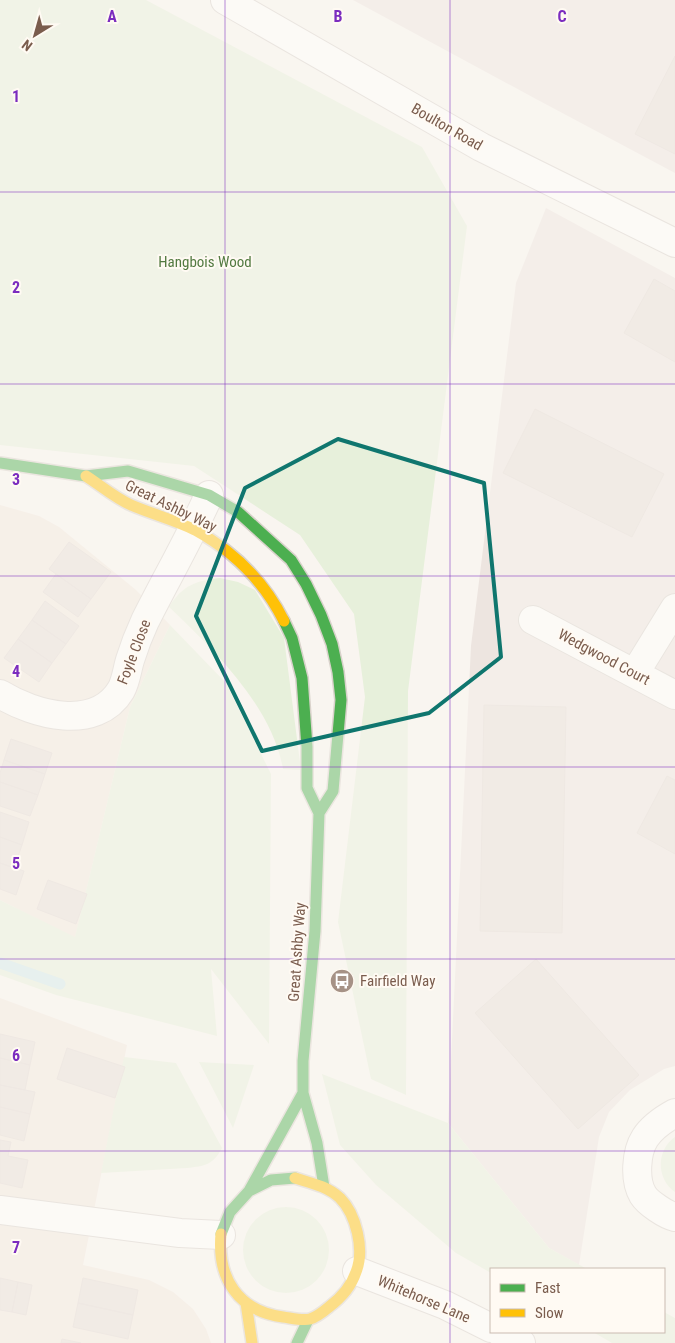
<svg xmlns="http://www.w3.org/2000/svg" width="675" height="1343" font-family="'Roboto Condensed',sans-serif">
<rect width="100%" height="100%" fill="#f9f5f0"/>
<path fill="#f2e8de" d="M 0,505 L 39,516 L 59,527 L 136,590 L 170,625 L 130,707 L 75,938 L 0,900 Z
M 0,998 L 127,1045 L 83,1265 L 149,1280 L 173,1292 L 193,1309 L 206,1329 L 211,1343 L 0,1343 Z"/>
<path fill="#ede5e0" d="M 353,0 L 675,0 L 675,173 L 536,99 Z
M 546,208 L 675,278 L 675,1066 L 664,1069 L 630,1090 L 609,1112 L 599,1137 L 579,1265 L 549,1248 L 448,1123 L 471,646 L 516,283 Z"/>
<path fill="#e7f0db" d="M 0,0 L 146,0 L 422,147 L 467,226 L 408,691 L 406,1095 L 371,1079 L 338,922 L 365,697 L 354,614 L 300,535 L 194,466 L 0,445 Z
M 220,578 L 238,582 L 255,590 L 284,638 L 301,770 L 283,769 C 272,706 214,650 169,607 C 183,585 195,581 220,578 Z
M 170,625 L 226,683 L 271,774 L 269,1044 L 211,969 L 217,1036 L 56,995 L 0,975 L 0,900 L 75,937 L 130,707 Z
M 124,1057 L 176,1063 L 222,1148 C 213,1165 205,1166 187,1168 L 101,1173 Z
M 199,1062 L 254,1065 L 233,1128 Z
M 322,1074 L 448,1123 L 549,1248 L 587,1269 L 491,1269 L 491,1273 L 456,1253 L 376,1185 L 340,1145 Z
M 675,1137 L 675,1192 C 656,1179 656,1150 675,1137 Z
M243 1250a43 43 0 1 1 86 0a43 43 0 1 1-86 0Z
M 664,1312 L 675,1318 L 675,1343 L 612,1343 L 593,1332 L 664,1332 Z"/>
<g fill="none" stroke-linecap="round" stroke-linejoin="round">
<path stroke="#d0e8ea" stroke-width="11" d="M 0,963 L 60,984"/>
</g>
<path fill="#e6ded7" stroke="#e2d8d2" d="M 675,56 L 675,154 L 635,134 Z
M 654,279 L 675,291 L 675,362 L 624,333 Z
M 535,409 L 664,474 L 632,537 L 503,473 Z
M 69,542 L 111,572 L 91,599 L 49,569 Z
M 56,574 L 91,599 L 78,617 L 43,592 Z
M 45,601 L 79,626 L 66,644 L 32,620 Z
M 32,620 L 66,644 L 52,663 L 18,639 Z
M 18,639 L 52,663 L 39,682 L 4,658 Z
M 484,705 L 566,707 L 562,933 L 480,931 Z
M 11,739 L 52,753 L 45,774 L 4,760 Z
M 4,760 L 45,774 L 38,795 L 0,782 L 0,773 Z
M 667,776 L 675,780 L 675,854 L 637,833 Z
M 0,782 L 38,795 L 30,816 L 0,806 Z
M 0,812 L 29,822 L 22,845 L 0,837 Z
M 0,837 L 22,845 L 14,868 L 0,863 Z
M 0,863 L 24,871 L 16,895 L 0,889 Z
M 48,880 L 87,894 L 76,924 L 37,909 Z
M 536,959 L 639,1075 L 578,1129 L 475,1013 Z
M 0,1034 L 35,1042 L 30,1065 L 0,1058 Z
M 67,1048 L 125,1067 L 115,1098 L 57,1079 Z
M 0,1058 L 30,1065 L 25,1090 L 0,1085 Z
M 0,1085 L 35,1092 L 30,1114 L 0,1107 Z
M 0,1107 L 30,1114 L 24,1141 L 0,1135 Z
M 0,1140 L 11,1142 L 8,1156 L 28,1160 L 22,1188 L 0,1183 Z
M 0,1278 L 18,1282 L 12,1312 L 0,1310 Z
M 83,1278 L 138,1290 L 133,1315 L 78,1303 Z
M 18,1282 L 32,1285 L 26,1315 L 12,1312 Z
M 78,1303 L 133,1315 L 128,1339 L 73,1327 Z
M 62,1339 L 81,1343 L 61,1343 Z"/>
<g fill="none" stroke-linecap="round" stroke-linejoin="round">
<g stroke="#d7d1cb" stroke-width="30">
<path id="street" d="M 225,0 L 481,147 L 675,243
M 533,620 L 675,695
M 635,673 L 675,608
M 0,694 C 34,715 96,732 121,690 C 126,681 127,670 130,660 C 134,647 139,634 145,621 C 166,579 190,538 209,495
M 675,1113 C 664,1119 652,1127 645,1138 C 636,1152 634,1180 643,1195 C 648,1203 666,1215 675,1217
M 0,1210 L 180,1233 L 221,1235
M 357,1271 L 445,1305 L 491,1328
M 500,1332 L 521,1343"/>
</g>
<g stroke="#d9d2cb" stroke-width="14">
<path id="fast" d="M 0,463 L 86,476 L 128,471 L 209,495 L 238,512 L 291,560 L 306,584 L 321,615 L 332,644 L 338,672 L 341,700 L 333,791 L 319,813
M 284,621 L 292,638 L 302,678 L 307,747 L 307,788 L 319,813 L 315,931 L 303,1061 L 303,1093 L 317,1143 L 324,1187
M 249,1191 L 303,1093
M 221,1234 L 230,1212 L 249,1191 L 271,1180 L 295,1178
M 297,1343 L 308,1320"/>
</g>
<g stroke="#d9d2cb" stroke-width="14">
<path id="slow" d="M 86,476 C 100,485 115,498 131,505 C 152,514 175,520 195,530 C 235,552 264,581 284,621
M 221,1234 C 217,1278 238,1311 283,1317 C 291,1318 303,1321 310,1319 C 317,1317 323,1312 329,1307 C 341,1298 351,1287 356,1272 C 365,1250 356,1214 340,1198 C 327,1186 311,1183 295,1178
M 246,1303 L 252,1343"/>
</g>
<use href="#street" stroke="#fefefd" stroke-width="28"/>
<use href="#fast" stroke="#4caf50" stroke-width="11"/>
<use href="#slow" stroke="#ffc107" stroke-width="11"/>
</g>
<path d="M0 0H675V1343H0ZM 338,439 L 484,483 L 501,657 L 429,713 L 262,751 L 196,616 L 245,488 Z" fill="#f9f5f0" fill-opacity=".55" fill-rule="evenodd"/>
<path fill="none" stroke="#0f766e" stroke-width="4" stroke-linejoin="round" d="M 338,439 L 484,483 L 501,657 L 429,713 L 262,751 L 196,616 L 245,488 Z"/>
<path fill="none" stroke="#7b2cbf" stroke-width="1" stroke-opacity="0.55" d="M 225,0 L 225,1343M 450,0 L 450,1343M 0,192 L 675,192M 0,384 L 675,384M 0,576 L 675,576M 0,767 L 675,767M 0,959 L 675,959M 0,1151 L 675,1151"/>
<defs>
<g id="bus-disc" transform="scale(1.25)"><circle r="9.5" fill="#a69286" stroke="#fffaf3"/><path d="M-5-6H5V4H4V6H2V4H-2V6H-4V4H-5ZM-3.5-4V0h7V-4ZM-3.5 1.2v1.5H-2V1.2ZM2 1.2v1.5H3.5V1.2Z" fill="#fff"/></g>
</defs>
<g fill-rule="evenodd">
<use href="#bus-disc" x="342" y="981"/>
</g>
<g text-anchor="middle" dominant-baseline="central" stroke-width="4" stroke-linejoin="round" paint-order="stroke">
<g font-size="15" fill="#7a5c4d" stroke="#fffaf3">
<text transform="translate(447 127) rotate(30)">Boulton Road</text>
<text transform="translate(171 506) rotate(26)">Great Ashby Way</text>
<text transform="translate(134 652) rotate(-69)">Foyle Close</text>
<text transform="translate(604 657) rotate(28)">Wedgwood Court</text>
<text transform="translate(297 952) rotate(-86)">Great Ashby Way</text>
<text transform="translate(424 1299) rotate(23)">Whitehorse Lane</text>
</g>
<g font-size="15" fill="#537a41" stroke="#fffaf3">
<text x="205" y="262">Hangbois Wood</text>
</g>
<g font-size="15" fill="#7a5c4d" stroke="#fffaf3" text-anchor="start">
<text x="360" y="981">Fairfield Way</text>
</g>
</g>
<g font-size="16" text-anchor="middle" font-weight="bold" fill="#7b2cbf" stroke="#fffaf3" stroke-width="4" stroke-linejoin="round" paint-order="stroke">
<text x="112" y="22">A</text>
<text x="338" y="22">B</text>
<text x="562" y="22">C</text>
<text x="16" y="102">1</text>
<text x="16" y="293">2</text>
<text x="16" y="485">3</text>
<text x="16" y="677">4</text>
<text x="16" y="869">5</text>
<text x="16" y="1061">6</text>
<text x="16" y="1253">7</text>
</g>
<rect x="490" y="1268" width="175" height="65" fill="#fffaf3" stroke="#cabbb1"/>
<rect x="500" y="1284" width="25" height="8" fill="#4caf50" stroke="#cabbb1"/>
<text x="535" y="1293" font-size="15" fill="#7a5c4d">Fast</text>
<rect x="500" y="1309" width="25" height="8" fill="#ffc107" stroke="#cabbb1"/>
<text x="535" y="1318" font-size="15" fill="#7a5c4d">Slow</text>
<g transform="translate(35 35) rotate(217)" stroke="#fffaf3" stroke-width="4" paint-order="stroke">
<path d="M0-4L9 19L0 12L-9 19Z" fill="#7a5c4d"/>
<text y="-8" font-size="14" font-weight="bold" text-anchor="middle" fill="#7a5c4d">N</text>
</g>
</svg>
